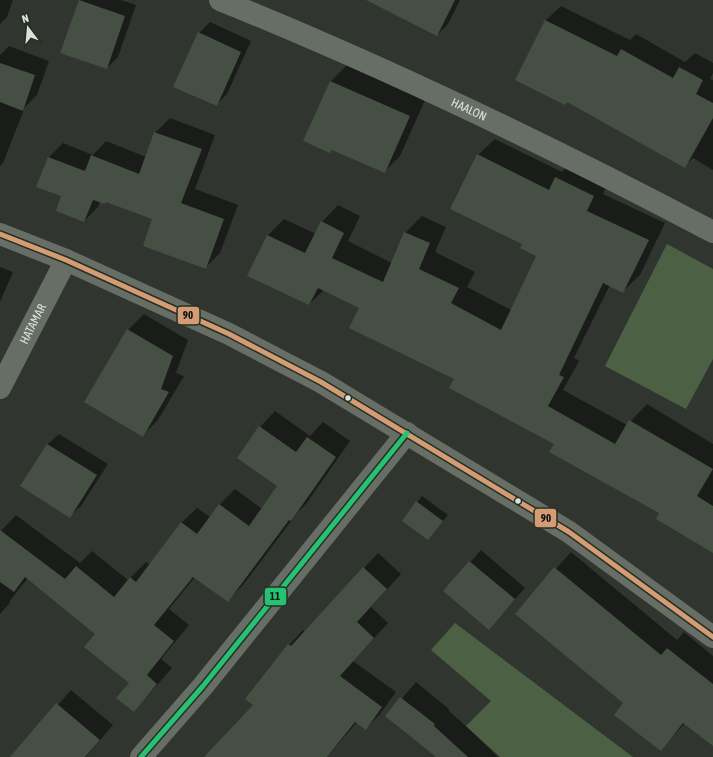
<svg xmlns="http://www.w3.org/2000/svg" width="713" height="757" font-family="'Asap Condensed',sans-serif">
<rect width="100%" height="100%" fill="#30362f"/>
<path fill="#4c6144" d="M 667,244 L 713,269 L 713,359 L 686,409 L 605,366 Z
M 455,623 L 633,757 L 498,757 L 466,726 L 491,701 L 431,650 Z"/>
<path fill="#0007" d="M 0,0 L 13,0 L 7,17 L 0,24 Z
M 80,0 L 121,0 L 136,5 L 118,57 L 107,68 Z
M 392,0 L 460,0 L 448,24 L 437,35 Z
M 561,6 L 630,40 L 636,34 L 685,62 L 695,53 L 713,63 L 713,73 L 710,79 L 713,80 L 713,170 L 693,158 L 685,166 L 567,101 L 516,79 L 546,20 Z
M 210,22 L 251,41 L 227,94 L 216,105 L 199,33 Z
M 9,46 L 49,61 L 37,95 L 25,107 L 3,163 L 0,166 L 0,55 Z
M 347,65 L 425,100 L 400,156 L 384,172 L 333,149 L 330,152 L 304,141 L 331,81 Z
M 170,118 L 215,135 L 195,189 L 238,205 L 220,253 L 205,268 L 154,218 L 107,201 L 105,203 L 100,201 L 98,207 L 84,221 L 63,196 L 38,186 L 49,157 L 63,143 L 93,155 L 106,141 L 146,157 L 155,133 Z
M 495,139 L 562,172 L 572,161 L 610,179 L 603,194 L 665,223 L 640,275 L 623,291 L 610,285 L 574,358 L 579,361 L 563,390 L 627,425 L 647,404 L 713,444 L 713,552 L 661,512 L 455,379 L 360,307 L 324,290 L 309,304 L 268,235 L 284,219 L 316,234 L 322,222 L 338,205 L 360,216 L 348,241 L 392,263 L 405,233 L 422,216 L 446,227 L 435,252 L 475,272 L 467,287 L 511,310 L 537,255 L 524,244 L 478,155 Z
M 0,267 L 13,272 L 0,302 Z
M 144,314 L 188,340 L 176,373 L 184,376 L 158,420 L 143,435 L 128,330 Z
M 275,411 L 310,436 L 323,422 L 350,441 L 306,504 L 298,512 L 243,585 L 227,601 L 195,577 L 169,609 L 189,625 L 161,659 L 172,668 L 134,711 L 130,683 L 96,633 L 28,578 L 9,602 L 10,603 L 0,614 L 0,532 L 16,515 L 80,563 L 92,551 L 128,580 L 146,562 L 150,565 L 181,523 L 197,508 L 210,517 L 220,504 L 235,489 L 262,509 L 278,486 L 260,427 Z
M 59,434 L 108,464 L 81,506 L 70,516 L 21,486 L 48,444 Z
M 422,496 L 448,515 L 428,539 L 403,521 Z
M 481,550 L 525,588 L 489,628 L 445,591 Z
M 571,552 L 677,640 L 684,632 L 713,656 L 713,745 L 685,723 L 660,750 L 624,703 L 516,613 Z
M 378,553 L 401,574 L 371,607 L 388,623 L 353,661 L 396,692 L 380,714 L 366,729 L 357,722 L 327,757 L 206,757 L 254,705 L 289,645 L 303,630 L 305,632 Z
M 416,682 L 449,709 L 448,710 L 500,757 L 438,757 L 387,716 Z
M 71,690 L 113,725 L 86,757 L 12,757 Z"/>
<path fill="#464f43" d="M 79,0 L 125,16 L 107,69 L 60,53 Z
M 366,0 L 455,0 L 437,36 Z
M 545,20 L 617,56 L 621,49 L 673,78 L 679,67 L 703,80 L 696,94 L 713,103 L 713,118 L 685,168 L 567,102 L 565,105 L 515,80 Z
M 198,32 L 241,52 L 217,106 L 173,87 Z
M 0,63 L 35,75 L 23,111 L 0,102 Z
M 330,81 L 410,116 L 385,173 L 332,150 L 330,153 L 303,141 Z
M 154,132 L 202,149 L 181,203 L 224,219 L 206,269 L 143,246 L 152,219 L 106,202 L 105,204 L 93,200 L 84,222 L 56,211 L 61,196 L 36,187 L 48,157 L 85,171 L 91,155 L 139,174 Z
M 477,154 L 549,190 L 555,177 L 594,196 L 587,211 L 649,240 L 623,293 L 603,283 L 559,375 L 564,377 L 548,406 L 615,444 L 629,420 L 713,469 L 697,496 L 713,506 L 713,553 L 656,519 L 659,513 L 549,452 L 554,444 L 449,388 L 454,379 L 349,328 L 359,308 L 318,288 L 309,305 L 247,276 L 267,235 L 305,253 L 321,221 L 344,233 L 332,258 L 383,282 L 404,232 L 430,243 L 419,269 L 459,288 L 451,303 L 501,330 L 536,256 L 520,248 L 522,244 L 450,209 Z
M 127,329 L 173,356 L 161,389 L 169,392 L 143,437 L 84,402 Z
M 259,426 L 296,452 L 307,437 L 336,457 L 291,521 L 289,520 L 228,602 L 193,577 L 154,625 L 174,641 L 147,675 L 157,684 L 134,712 L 116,698 L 129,683 L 84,647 L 95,634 L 25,577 L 14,592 L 0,582 L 0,530 L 65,579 L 76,566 L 114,597 L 130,577 L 136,582 L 181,522 L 197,534 L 219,504 L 249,526 L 277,486 L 237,458 Z
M 47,444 L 97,475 L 70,518 L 20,486 Z
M 416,501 L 443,521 L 428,540 L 402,521 Z
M 469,561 L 515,599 L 489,630 L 443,591 Z
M 363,567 L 387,589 L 357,622 L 374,638 L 340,676 L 382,707 L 366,730 L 355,722 L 327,757 L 204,757 L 253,705 L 245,699 L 288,644 L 291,646 Z
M 554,567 L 661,655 L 667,648 L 713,684 L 713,746 L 683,723 L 661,751 L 614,715 L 623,703 L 515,614 Z
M 400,697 L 435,724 L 434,726 L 468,757 L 436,757 L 385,716 Z
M 56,703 L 100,740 L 85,757 L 10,757 Z"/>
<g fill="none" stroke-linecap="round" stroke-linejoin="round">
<g stroke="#676e66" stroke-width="22">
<path id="s1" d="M 220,0 C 388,68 552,147 713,232"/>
<path d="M 0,234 L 66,260 L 229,334 L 321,382 L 569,532 L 713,637"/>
<path id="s2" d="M 0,388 L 66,260"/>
<path d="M 141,757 L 203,686 L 407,433"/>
</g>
<g stroke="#252f22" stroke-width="8">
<path id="bus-1" d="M 0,234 L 66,260 L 229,334 L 321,382 L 569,532 L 713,637"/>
</g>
<g stroke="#252f22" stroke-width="8">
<path id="bus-2" d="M 141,757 L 203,686 L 407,433"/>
</g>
<use href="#bus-1" stroke="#d39c74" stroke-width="5"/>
<use href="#bus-2" stroke="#26c172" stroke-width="5"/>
</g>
<g fill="#dce2da" stroke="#252f22" stroke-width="1.5">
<circle cx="348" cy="398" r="3.5"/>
<circle cx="518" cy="501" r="3.5"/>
</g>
<g text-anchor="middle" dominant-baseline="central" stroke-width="3" stroke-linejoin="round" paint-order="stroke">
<g font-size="12" fill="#dce2da" stroke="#252f22">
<text stroke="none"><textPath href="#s1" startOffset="272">HAALON</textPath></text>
<text stroke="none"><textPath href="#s2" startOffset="72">HATAMAR</textPath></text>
</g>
</g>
<g stroke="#252f22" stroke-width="1.5">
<rect x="177" y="306" width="23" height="19" rx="4" fill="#d39c74"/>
<rect x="534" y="508" width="23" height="20" rx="4" fill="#d39c74"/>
<rect x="264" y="587" width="23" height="19" rx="4" fill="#26c172"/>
</g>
<g font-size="11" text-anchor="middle" font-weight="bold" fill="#111">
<text x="188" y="319">90</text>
<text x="546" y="522">90</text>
<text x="275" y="600">11</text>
</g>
<g transform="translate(28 28) rotate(344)" stroke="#252f22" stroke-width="3" paint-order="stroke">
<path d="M0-3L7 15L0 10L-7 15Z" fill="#dce2da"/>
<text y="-6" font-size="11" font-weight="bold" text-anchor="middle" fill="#dce2da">N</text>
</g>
</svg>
